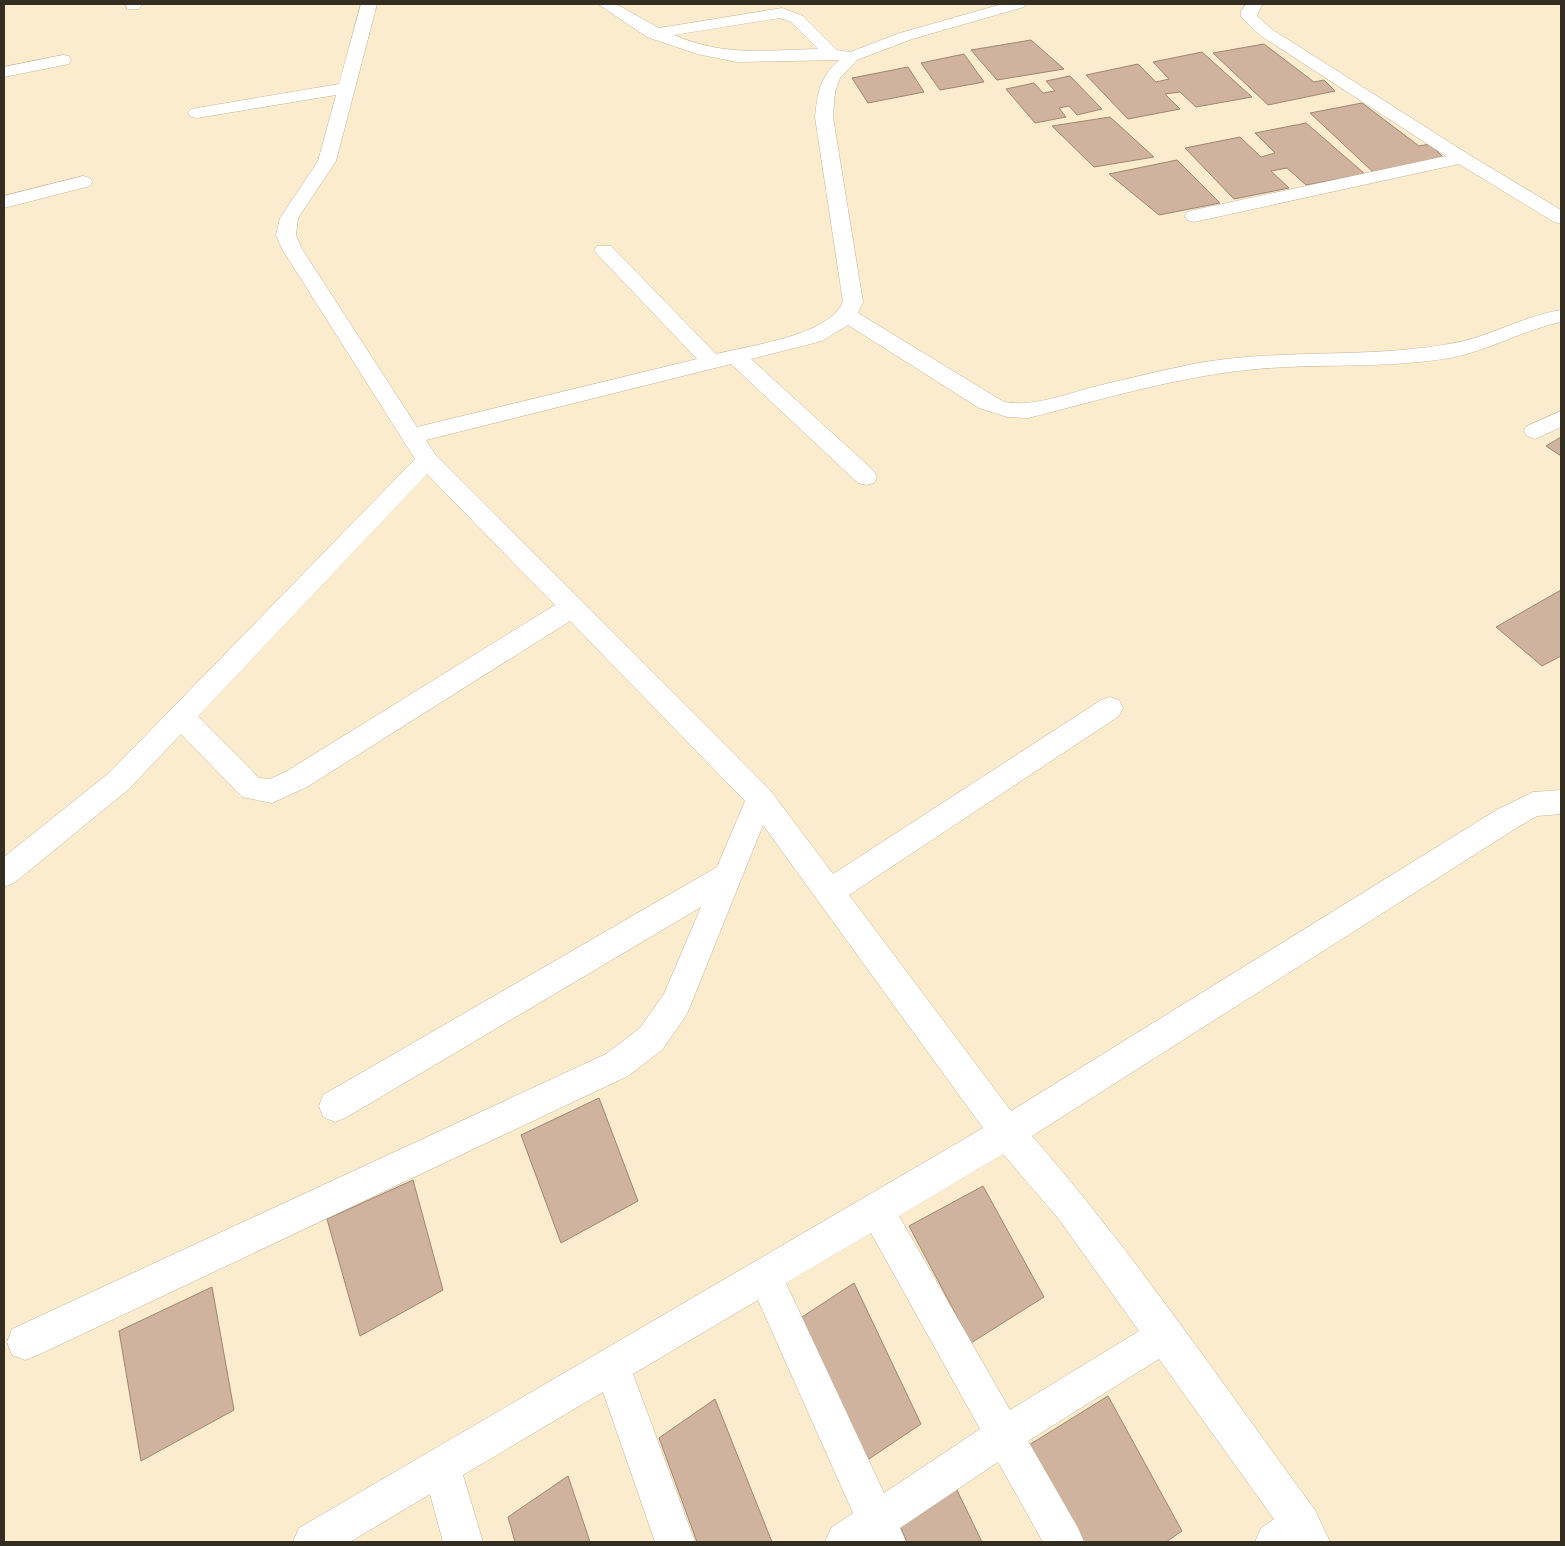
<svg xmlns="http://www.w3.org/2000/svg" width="1565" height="1546" font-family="Signika,sans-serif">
<rect width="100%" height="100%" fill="#fbeccd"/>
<path fill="#cfb39e" stroke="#a08571" d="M 1031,40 L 1064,69 L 997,80 L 971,50 Z
M 1264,44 L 1314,82 L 1324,80 L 1335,91 L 1268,105 L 1213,53 Z
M 1202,52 L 1252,97 L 1196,107 L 1180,92 L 1165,94 L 1180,109 L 1128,119 L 1086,75 L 1138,64 L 1156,82 L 1169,79 L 1153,62 Z
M 964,54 L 984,82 L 940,90 L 921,63 Z
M 908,67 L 924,92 L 868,103 L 852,78 Z
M 1070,76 L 1102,109 L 1077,115 L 1069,106 L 1059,108 L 1066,117 L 1035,123 L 1006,89 L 1034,83 L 1043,93 L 1055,91 L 1046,81 Z
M 1362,103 L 1419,146 L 1430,144 L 1443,157 L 1373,172 L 1310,113 Z
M 1110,117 L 1154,157 L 1094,167 L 1052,126 Z
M 1306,123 L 1365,174 L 1306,185 L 1287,168 L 1271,171 L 1289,188 L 1234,199 L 1185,148 L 1240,137 L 1261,157 L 1275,153 L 1255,133 Z
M 1177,160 L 1220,203 L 1159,215 L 1109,174 Z
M 1561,437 L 1561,456 L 1546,446 Z
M 1561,590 L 1561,656 L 1542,666 L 1496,627 Z
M 599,1098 L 638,1201 L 561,1243 L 521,1135 Z
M 413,1180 L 443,1290 L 360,1336 L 327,1219 Z
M 983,1186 L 1044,1297 L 971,1343 L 909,1226 Z
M 854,1283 L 921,1424 L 866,1461 L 802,1317 Z
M 212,1287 L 234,1410 L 141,1461 L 119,1331 Z
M 1108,1396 L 1182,1531 L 1166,1542 L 1081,1542 L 1029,1445 Z
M 715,1399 L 772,1542 L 697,1542 L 659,1438 Z
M 568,1476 L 590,1542 L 515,1542 L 508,1517 Z
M 955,1486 L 982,1542 L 907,1542 L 900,1526 Z"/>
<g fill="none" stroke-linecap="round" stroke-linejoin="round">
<g stroke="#c3b497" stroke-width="1">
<path id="minor" d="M 126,4 L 142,4 L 139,9 L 127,9 Z
M 361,4 L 377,4 L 336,161 L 298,218 L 296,235 L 302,249 L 417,427 L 697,359 L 597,254 L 594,250 L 597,246 L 611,246 L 716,354 C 751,345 828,336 843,302 L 815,117 C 818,91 819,79 839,60 L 737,62 L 697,54 L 647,37 L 598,4 L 616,4 L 659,28 L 782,8 L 803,16 L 837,50 L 850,52 L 900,33 L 1002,4 L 1026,4 L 1024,7 L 912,39 L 857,60 L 840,78 L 835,92 L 833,117 L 863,302 L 858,313 L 1004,402 C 1033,407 1064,395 1093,387 C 1126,379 1159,371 1193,364 C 1278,348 1364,359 1449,344 C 1488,338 1522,316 1561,310 L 1561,322 C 1523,330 1488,351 1450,358 C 1386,369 1321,363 1257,369 C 1179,376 1104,399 1028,418 L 1007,417 L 979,408 L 848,325 L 822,341 L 751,359 L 874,471 L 877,477 L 874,483 L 866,485 L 858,483 L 731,364 L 426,440 L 435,454 L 770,790 L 833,874 L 1101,700 L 1110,697 L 1119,700 L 1123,708 L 1119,716 L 849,895 L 1011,1111 L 1498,809 L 1533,792 L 1561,790 L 1561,814 L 1537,816 L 1518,827 L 1032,1136 C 1135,1254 1222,1384 1315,1510 L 1330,1542 L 1255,1542 L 1261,1528 L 1274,1519 L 1159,1359 L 1028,1441 L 1078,1528 L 1084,1542 L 1043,1542 L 998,1462 L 900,1528 L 906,1542 L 825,1542 L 831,1528 L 853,1513 L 758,1300 L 633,1374 L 695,1542 L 655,1542 L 603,1392 L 463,1475 L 483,1542 L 443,1542 L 430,1494 L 350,1542 L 293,1542 L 299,1528 L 983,1128 L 763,825 L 687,1014 L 662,1050 L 628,1076 L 38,1355 L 25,1360 L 12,1355 L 7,1342 L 12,1329 L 606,1054 L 640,1028 L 664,994 L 701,907 L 347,1117 L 335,1122 L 323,1117 L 319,1106 L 323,1095 L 717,867 L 745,801 L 570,621 L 307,787 L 272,803 L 242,797 L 181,734 L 129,789 L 14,883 L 4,887 L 4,857 L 109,773 L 415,459 L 282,249 L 276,235 L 280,218 L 318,161 L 336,95 L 197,118 L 191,117 L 188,113 L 191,109 L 197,108 L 339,84 ZM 780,18 L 791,22 L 818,49 C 766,50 724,57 674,35 ZM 427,474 L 555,605 L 287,771 L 270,779 L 259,778 L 198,716 ZM 1003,1154 L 1058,1218 L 1139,1331 L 1010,1410 L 899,1216 ZM 871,1233 L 980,1429 L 884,1493 L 786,1283 Z
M 1246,4 L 1262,4 L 1257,16 L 1273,30 L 1468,154 L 1561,210 L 1561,224 L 1554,222 L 1459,164 L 1194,222 L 1187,220 L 1185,216 L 1187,212 L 1194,210 L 1446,156 L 1261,36 L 1241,17 L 1241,11 Z
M 63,55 L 69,56 L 71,60 L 69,64 L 4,77 L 4,67 Z
M 83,176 L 90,178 L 92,182 L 90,186 L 4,208 L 4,196 Z
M 1561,411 L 1561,427 L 1535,439 L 1527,436 L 1524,431 L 1527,426 Z"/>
</g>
<use href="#minor" fill="#fff" fill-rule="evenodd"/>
</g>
<rect width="1565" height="1546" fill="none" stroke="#342e22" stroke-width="10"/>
</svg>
